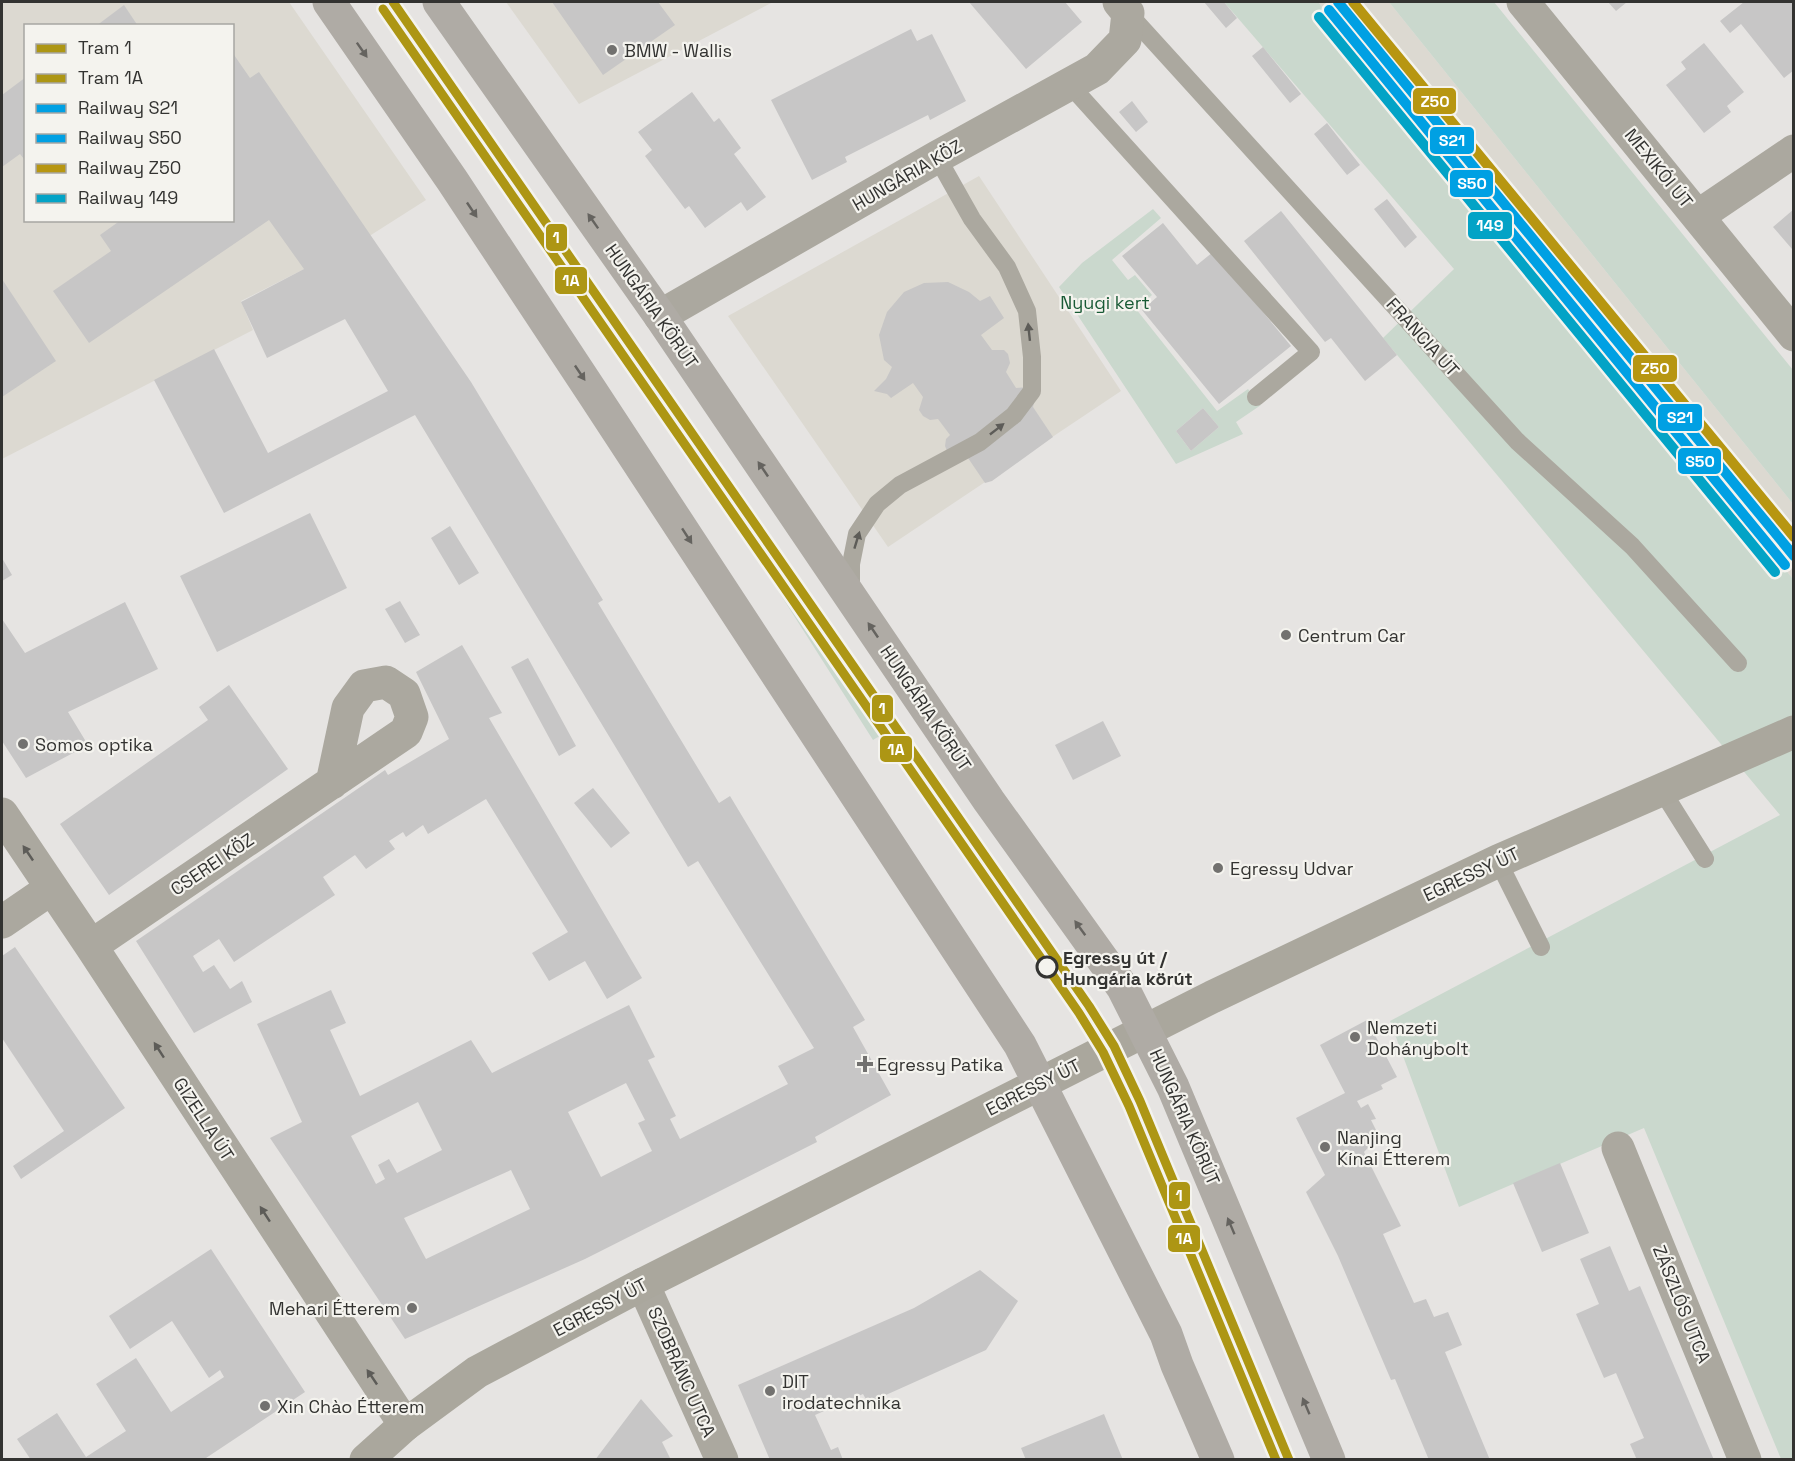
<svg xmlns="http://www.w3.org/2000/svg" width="1795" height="1461" font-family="'Space Grotesk',sans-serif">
<rect width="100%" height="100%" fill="#e6e4e2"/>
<path fill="#dcd9d1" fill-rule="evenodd" d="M 2,2 L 289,2 L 426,200 L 371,235 L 241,301 L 253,330 L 2,459 ZM 26,26 L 232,26 L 232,220 L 26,220 Z
M 506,2 L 773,2 L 579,104 Z
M 1318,2 L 1389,2 L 1793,504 L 1793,579 Z
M 979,176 L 1121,391 L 888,547 L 728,316 Z"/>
<path fill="#cad8cd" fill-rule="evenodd" d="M 1224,2 L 1318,2 L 1793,579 L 1793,1459 L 1781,1459 L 1644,1128 L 1459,1207 L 1390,1021 L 1780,815 L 1383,338 L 1454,269 Z
M 1389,2 L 1494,2 L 1793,370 L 1793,504 Z
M 1153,209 L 1161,218 L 1112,260 L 1128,280 L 1135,275 L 1152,295 L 1136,309 L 1217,411 L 1248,389 L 1261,405 L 1236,422 L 1243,434 L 1176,464 L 1059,287 L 1082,263 ZM 1203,408 L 1219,427 L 1191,451 L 1176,431 Z
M 723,495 L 728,497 L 888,731 L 873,740 L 721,501 Z"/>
<path fill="#c7c6c6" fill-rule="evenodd" d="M 552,2 L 658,2 L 675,25 L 603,75 Z
M 969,2 L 1065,2 L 1082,22 L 1026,69 Z
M 1204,2 L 1224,2 L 1237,18 L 1226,28 Z
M 1608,2 L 1627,2 L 1616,11 Z
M 1744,2 L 1794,2 L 1794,70 L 1784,78 L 1741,24 L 1730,33 L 1720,21 Z
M 124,5 L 138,26 L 96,26 Z
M 911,29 L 917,41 L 932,34 L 966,101 L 930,120 L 928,115 L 845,157 L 847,162 L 812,180 L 771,100 Z
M 1704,43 L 1744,92 L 1727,106 L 1731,112 L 1704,133 L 1666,85 L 1686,69 L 1681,62 Z
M 1263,47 L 1301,94 L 1290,103 L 1252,56 Z
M 232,52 L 250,78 L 259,72 L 471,382 L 603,600 L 598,603 L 719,803 L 730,796 L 865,1020 L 853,1027 L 891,1095 L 815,1137 L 817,1142 L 710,1196 L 585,1259 L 405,1339 L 270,1138 L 302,1122 L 257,1024 L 331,990 L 346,1023 L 330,1030 L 360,1096 L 471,1040 L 492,1073 L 629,1005 L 655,1057 L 648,1060 L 676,1116 L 670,1119 L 680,1139 L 788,1084 L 778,1066 L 814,1048 L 698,861 L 688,867 L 415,415 L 224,513 L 154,380 L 214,349 L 268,453 L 388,391 L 345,319 L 267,358 L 241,302 L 304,269 L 269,220 L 89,343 L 53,291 L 111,251 L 100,235 L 121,220 L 232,220 ZM 626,1083 L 645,1120 L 638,1123 L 652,1151 L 601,1177 L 568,1112 ZM 418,1102 L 442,1150 L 397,1173 L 389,1159 L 378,1165 L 385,1179 L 376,1184 L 351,1136 ZM 511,1170 L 530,1209 L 426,1259 L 404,1218 Z
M 26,77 L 26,158 L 24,159 L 20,154 L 2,167 L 2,95 Z
M 692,92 L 714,122 L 719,118 L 741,148 L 734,154 L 766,197 L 747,211 L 741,202 L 705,228 L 689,206 L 685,209 L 645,156 L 652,150 L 638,132 Z
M 1132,101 L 1148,122 L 1136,132 L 1119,112 Z
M 1327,123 L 1360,165 L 1347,175 L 1314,134 Z
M 1387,199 L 1417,237 L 1405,248 L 1374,209 Z
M 1794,209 L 1794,248 L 1792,249 L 1773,227 Z
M 1281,211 L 1397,355 L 1365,381 L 1331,338 L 1325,342 L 1244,241 Z
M 1163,223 L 1197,265 L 1213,252 L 1291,346 L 1219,404 L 1142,310 L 1157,297 L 1122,256 Z
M 2,279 L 56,361 L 2,397 Z
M 948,282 L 969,292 L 980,301 L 990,296 L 1004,318 L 981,335 L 992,350 L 1004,350 L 1008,354 L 1010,363 L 1006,372 L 1016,388 L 1028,387 L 1035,399 L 1033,407 L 1053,437 L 992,481 L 985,483 L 966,455 L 948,453 L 945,446 L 946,439 L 950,435 L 938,419 L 930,420 L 923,416 L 919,410 L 923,397 L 913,383 L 891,398 L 887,394 L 874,391 L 886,379 L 892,367 L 884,360 L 879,335 L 887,312 L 904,292 L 924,283 Z
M 1203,408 L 1219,427 L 1191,451 L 1176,431 Z
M 310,513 L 347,588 L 217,652 L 180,576 Z
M 450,526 L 479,573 L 459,585 L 431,538 Z
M 2,558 L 12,575 L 2,581 Z
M 400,601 L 420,635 L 405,643 L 385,609 Z
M 125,602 L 158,669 L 68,712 L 88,745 L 26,778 L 2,741 L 2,619 L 25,653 Z
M 462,645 L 502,713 L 489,718 L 642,978 L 607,999 L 585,961 L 549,981 L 532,953 L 568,932 L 486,799 L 428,834 L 423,825 L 406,837 L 403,832 L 389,841 L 395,849 L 366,869 L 355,855 L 323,877 L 335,895 L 234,962 L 219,939 L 193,956 L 203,972 L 214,965 L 230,989 L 242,981 L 252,1002 L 194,1033 L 136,941 L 385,770 L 388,775 L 449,739 L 416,672 Z
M 528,658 L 576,746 L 559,756 L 511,667 Z
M 229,685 L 288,769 L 109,895 L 60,824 L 208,720 L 199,707 Z
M 1103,721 L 1121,756 L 1073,780 L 1055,745 Z
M 593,788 L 630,833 L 611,848 L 574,803 Z
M 15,947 L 125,1108 L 21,1179 L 13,1166 L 64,1131 L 2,1038 L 2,956 Z
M 1367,1020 L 1397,1077 L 1381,1085 L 1383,1089 L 1357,1101 L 1361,1108 L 1368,1104 L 1376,1119 L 1371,1120 L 1379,1136 L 1364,1152 L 1401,1226 L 1383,1234 L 1414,1303 L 1426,1299 L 1434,1317 L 1448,1312 L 1462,1345 L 1445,1352 L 1490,1460 L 1429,1460 L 1395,1379 L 1391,1380 L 1338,1256 L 1306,1192 L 1325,1175 L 1296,1118 L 1345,1093 L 1320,1045 Z
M 1560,1163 L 1589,1233 L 1542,1252 L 1513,1183 Z
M 1610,1246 L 1629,1291 L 1640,1286 L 1714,1460 L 1637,1460 L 1630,1444 L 1644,1438 L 1616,1373 L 1604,1378 L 1576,1314 L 1599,1304 L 1580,1259 Z
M 211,1249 L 305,1392 L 203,1460 L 31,1460 L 17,1439 L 57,1413 L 86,1457 L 126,1431 L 96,1384 L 136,1358 L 171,1412 L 224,1377 L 220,1370 L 209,1378 L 172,1321 L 130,1349 L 109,1316 Z
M 980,1270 L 1018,1301 L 986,1350 L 868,1403 L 863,1394 L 815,1415 L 831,1450 L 838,1447 L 843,1460 L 770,1460 L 738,1385 L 914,1308 Z
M 641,1399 L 673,1436 L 662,1442 L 671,1460 L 595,1460 Z
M 1104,1414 L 1123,1460 L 1026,1460 L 1021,1448 Z"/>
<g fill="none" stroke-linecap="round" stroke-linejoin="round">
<path stroke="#aba89f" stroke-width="18" d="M 1128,13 L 1517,441 L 1632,546 L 1738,663
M 1070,85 L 1311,352 L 1256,397
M 851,593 L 851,564 L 857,534 L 877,504 L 900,485 L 980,442 L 1014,415 L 1032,391 L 1032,357 L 1027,311 L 1007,267 L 972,219 L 937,157
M 1661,789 L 1705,859
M 1498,861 L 1541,947"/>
<path stroke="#aba89f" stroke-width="33" d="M 1523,2 L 1794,335
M 1698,216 L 1794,151
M 660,316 L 937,157 L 1097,69 L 1125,40 L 1128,13 L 1119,2
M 2,814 L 91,946 L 405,1425
M 2,922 L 52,888
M 91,946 L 406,732 L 412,717 L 404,694 L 386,682 L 364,686 L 348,708 L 332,783
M 1618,1148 L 1745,1460
M 643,1284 L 722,1460"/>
<path stroke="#aaa79d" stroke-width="33" d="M 366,1460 L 405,1425 L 477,1372 L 643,1284 L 1212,997 L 1498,861 L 1794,732"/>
<path stroke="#afaba5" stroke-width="33" d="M 329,2 L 452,180 L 592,392 L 1020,1045 L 1166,1334 L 1177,1365 L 1218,1460
M 439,2 L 660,316 L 989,801 L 1123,988 L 1173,1087 L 1329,1460"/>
<g stroke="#f4f3ee" stroke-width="15">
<path id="rail-1" d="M 1338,2 L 1794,556"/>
</g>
<g stroke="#f4f3ee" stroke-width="15">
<path id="rail-2" d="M 1329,10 L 1785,565"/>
</g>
<g stroke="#f4f3ee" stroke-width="15">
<path id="rail-3" d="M 1353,2 L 1794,537"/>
</g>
<g stroke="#f4f3ee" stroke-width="15">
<path id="rail-4" d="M 1319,17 L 1775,572"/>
</g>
<use href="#rail-1" stroke="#00a0e3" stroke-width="10"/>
<use href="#rail-2" stroke="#00a0e3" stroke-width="10"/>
<use href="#rail-3" stroke="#b79611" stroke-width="10"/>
<use href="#rail-4" stroke="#03a3c6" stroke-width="10"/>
<g stroke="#f4f3ee" stroke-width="14">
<path id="tram-1" d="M 393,2 L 1089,1006 L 1114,1046 L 1140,1101 L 1289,1460"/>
</g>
<g stroke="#f4f3ee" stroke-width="14">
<path id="tram-2" d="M 383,9 L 1079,1013 L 1103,1052 L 1129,1106 L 1276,1460"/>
</g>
<use href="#tram-1" stroke="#ad9614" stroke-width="9"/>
<use href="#tram-2" stroke="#ad9614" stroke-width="9"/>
</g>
<defs><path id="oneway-solid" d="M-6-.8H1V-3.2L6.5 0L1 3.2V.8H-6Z" transform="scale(1.5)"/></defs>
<g fill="#65635f">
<use href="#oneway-solid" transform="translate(362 50) rotate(55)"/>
<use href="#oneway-solid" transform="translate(472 210) rotate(56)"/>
<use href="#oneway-solid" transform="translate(593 221) rotate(-125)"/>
<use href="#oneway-solid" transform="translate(580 373) rotate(56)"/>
<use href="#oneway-solid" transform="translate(763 469) rotate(-124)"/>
<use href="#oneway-solid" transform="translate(687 536) rotate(57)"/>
<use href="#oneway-solid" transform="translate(873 630) rotate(-124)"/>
<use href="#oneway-solid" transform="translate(1080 928) rotate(-126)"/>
<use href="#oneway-solid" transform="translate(1231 1226) rotate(-113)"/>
<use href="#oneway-solid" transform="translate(1306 1406) rotate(-113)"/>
</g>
<g fill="#5d5c58">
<use href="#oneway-solid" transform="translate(1029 332) rotate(-96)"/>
<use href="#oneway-solid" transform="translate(997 429) rotate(-38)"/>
<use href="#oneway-solid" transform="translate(857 540) rotate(-73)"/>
<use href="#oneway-solid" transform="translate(28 853) rotate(-124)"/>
<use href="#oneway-solid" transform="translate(159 1050) rotate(-123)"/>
<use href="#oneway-solid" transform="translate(265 1214) rotate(-123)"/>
<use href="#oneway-solid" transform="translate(372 1377) rotate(-124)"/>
</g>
<g fill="#72716f" stroke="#f4f3ee" stroke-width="2">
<circle cx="612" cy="50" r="6"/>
<circle cx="1286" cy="635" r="6"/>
<circle cx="23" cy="744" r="6"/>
<circle cx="1218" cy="868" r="6"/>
<circle cx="1355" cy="1037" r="6"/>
<path d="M862 1055h6v6h6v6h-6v6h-6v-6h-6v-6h6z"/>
<circle cx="1325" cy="1147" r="6"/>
<circle cx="412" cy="1308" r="6"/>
<circle cx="770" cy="1391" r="6"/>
<circle cx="265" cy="1406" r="6"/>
</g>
<circle fill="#f4f3ee" stroke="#333331" stroke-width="3" cx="1047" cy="967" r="10"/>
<g text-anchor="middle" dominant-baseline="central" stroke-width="4.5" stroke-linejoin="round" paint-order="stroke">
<g font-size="18" fill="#333331" stroke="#f4f3ee" text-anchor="start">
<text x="624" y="50">BMW - Wallis</text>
<text x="1298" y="635">Centrum Car</text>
<text x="35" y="744">Somos optika</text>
<text x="1230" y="868">Egressy Udvar</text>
<text x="1367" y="1027">Nemzeti<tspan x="1367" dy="21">Dohánybolt</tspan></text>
<text x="877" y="1064">Egressy Patika</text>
<text x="1337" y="1137">Nanjing<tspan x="1337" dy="21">Kínai Étterem</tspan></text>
<text x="400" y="1308" text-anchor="end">Mehari Étterem</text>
<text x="782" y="1381">DIT<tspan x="782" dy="21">irodatechnika</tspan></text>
<text x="277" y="1406">Xin Chào Étterem</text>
</g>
<g font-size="18" fill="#333331" stroke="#f4f3ee">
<text transform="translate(1659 168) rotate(51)">MEXIKÓI ÚT</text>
<text transform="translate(907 175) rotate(-30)">HUNGÁRIA KÖZ</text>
<text transform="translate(652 306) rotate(55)">HUNGÁRIA KÖRÚT</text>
<text transform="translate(1423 337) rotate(48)">FRANCIA ÚT</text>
<text transform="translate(926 708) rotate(56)">HUNGÁRIA KÖRÚT</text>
<text transform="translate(212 864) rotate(-34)">CSEREI KÖZ</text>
<text transform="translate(1471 874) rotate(-25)">EGRESSY ÚT</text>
<text transform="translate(1033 1087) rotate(-27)">EGRESSY ÚT</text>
<text transform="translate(1185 1117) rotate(66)">HUNGÁRIA KÖRÚT</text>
<text transform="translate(204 1119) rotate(57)">GIZELLA ÚT</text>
<text transform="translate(1682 1304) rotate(68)">ZÁSZLÓS UTCA</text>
<text transform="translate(600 1307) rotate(-28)">EGRESSY ÚT</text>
<text transform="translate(682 1372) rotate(66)">SZOBRÁNC UTCA</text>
</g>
<g font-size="18" fill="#185a35" stroke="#f4f3ee">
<text x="1105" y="302">Nyugi kert</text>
</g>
<g font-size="18" font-weight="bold" fill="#333331" stroke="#f4f3ee" text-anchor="start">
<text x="1063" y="957">Egressy út /<tspan x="1063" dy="21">Hungária körút</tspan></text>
</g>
</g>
<g stroke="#f4f3ee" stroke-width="2">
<rect x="1412" y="87" width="45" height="28" rx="6" fill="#b79611"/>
<rect x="1429" y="126" width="46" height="29" rx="6" fill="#00a0e3"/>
<rect x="1449" y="169" width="45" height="29" rx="6" fill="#00a0e3"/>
<rect x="1467" y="211" width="46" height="29" rx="6" fill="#03a3c6"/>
<rect x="545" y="223" width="23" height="29" rx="6" fill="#ad9614"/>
<rect x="554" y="266" width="34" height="29" rx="6" fill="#ad9614"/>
<rect x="1632" y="354" width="46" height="29" rx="6" fill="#b79611"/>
<rect x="1657" y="403" width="46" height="29" rx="6" fill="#00a0e3"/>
<rect x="1677" y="447" width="45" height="28" rx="6" fill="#00a0e3"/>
<rect x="871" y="694" width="23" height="29" rx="6" fill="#ad9614"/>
<rect x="879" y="735" width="34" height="28" rx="6" fill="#ad9614"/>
<rect x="1168" y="1181" width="23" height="29" rx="6" fill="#ad9614"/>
<rect x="1167" y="1224" width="34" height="29" rx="6" fill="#ad9614"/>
</g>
<g font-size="16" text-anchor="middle" font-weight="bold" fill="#fff">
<text x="1435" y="107">Z50</text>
<text x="1452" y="146">S21</text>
<text x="1472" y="189">S50</text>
<text x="1490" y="231">149</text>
<text x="556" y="243">1</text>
<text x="571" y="286">1A</text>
<text x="1655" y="374">Z50</text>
<text x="1680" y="423">S21</text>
<text x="1700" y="467">S50</text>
<text x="882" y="714">1</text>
<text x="896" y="755">1A</text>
<text x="1179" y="1201">1</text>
<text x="1184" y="1244">1A</text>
</g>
<rect width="1795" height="1461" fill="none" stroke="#333331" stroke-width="6"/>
<rect x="24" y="24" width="210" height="198" fill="#f4f3ee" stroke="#a7a6a2" stroke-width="1.5"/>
<rect x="36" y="44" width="30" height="9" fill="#ad9614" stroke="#a7a6a2" stroke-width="1.5"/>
<text x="78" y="54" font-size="18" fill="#333331">Tram 1</text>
<rect x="36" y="74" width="30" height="9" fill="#ad9614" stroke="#a7a6a2" stroke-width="1.5"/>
<text x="78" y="84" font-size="18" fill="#333331">Tram 1A</text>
<rect x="36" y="104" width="30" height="9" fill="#00a0e3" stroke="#a7a6a2" stroke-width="1.5"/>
<text x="78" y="114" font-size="18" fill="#333331">Railway S21</text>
<rect x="36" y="134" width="30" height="9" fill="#00a0e3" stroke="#a7a6a2" stroke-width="1.5"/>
<text x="78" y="144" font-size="18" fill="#333331">Railway S50</text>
<rect x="36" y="164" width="30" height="9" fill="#b79611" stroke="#a7a6a2" stroke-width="1.5"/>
<text x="78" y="174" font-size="18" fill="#333331">Railway Z50</text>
<rect x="36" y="194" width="30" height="9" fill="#03a3c6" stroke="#a7a6a2" stroke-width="1.5"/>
<text x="78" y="204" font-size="18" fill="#333331">Railway 149</text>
</svg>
